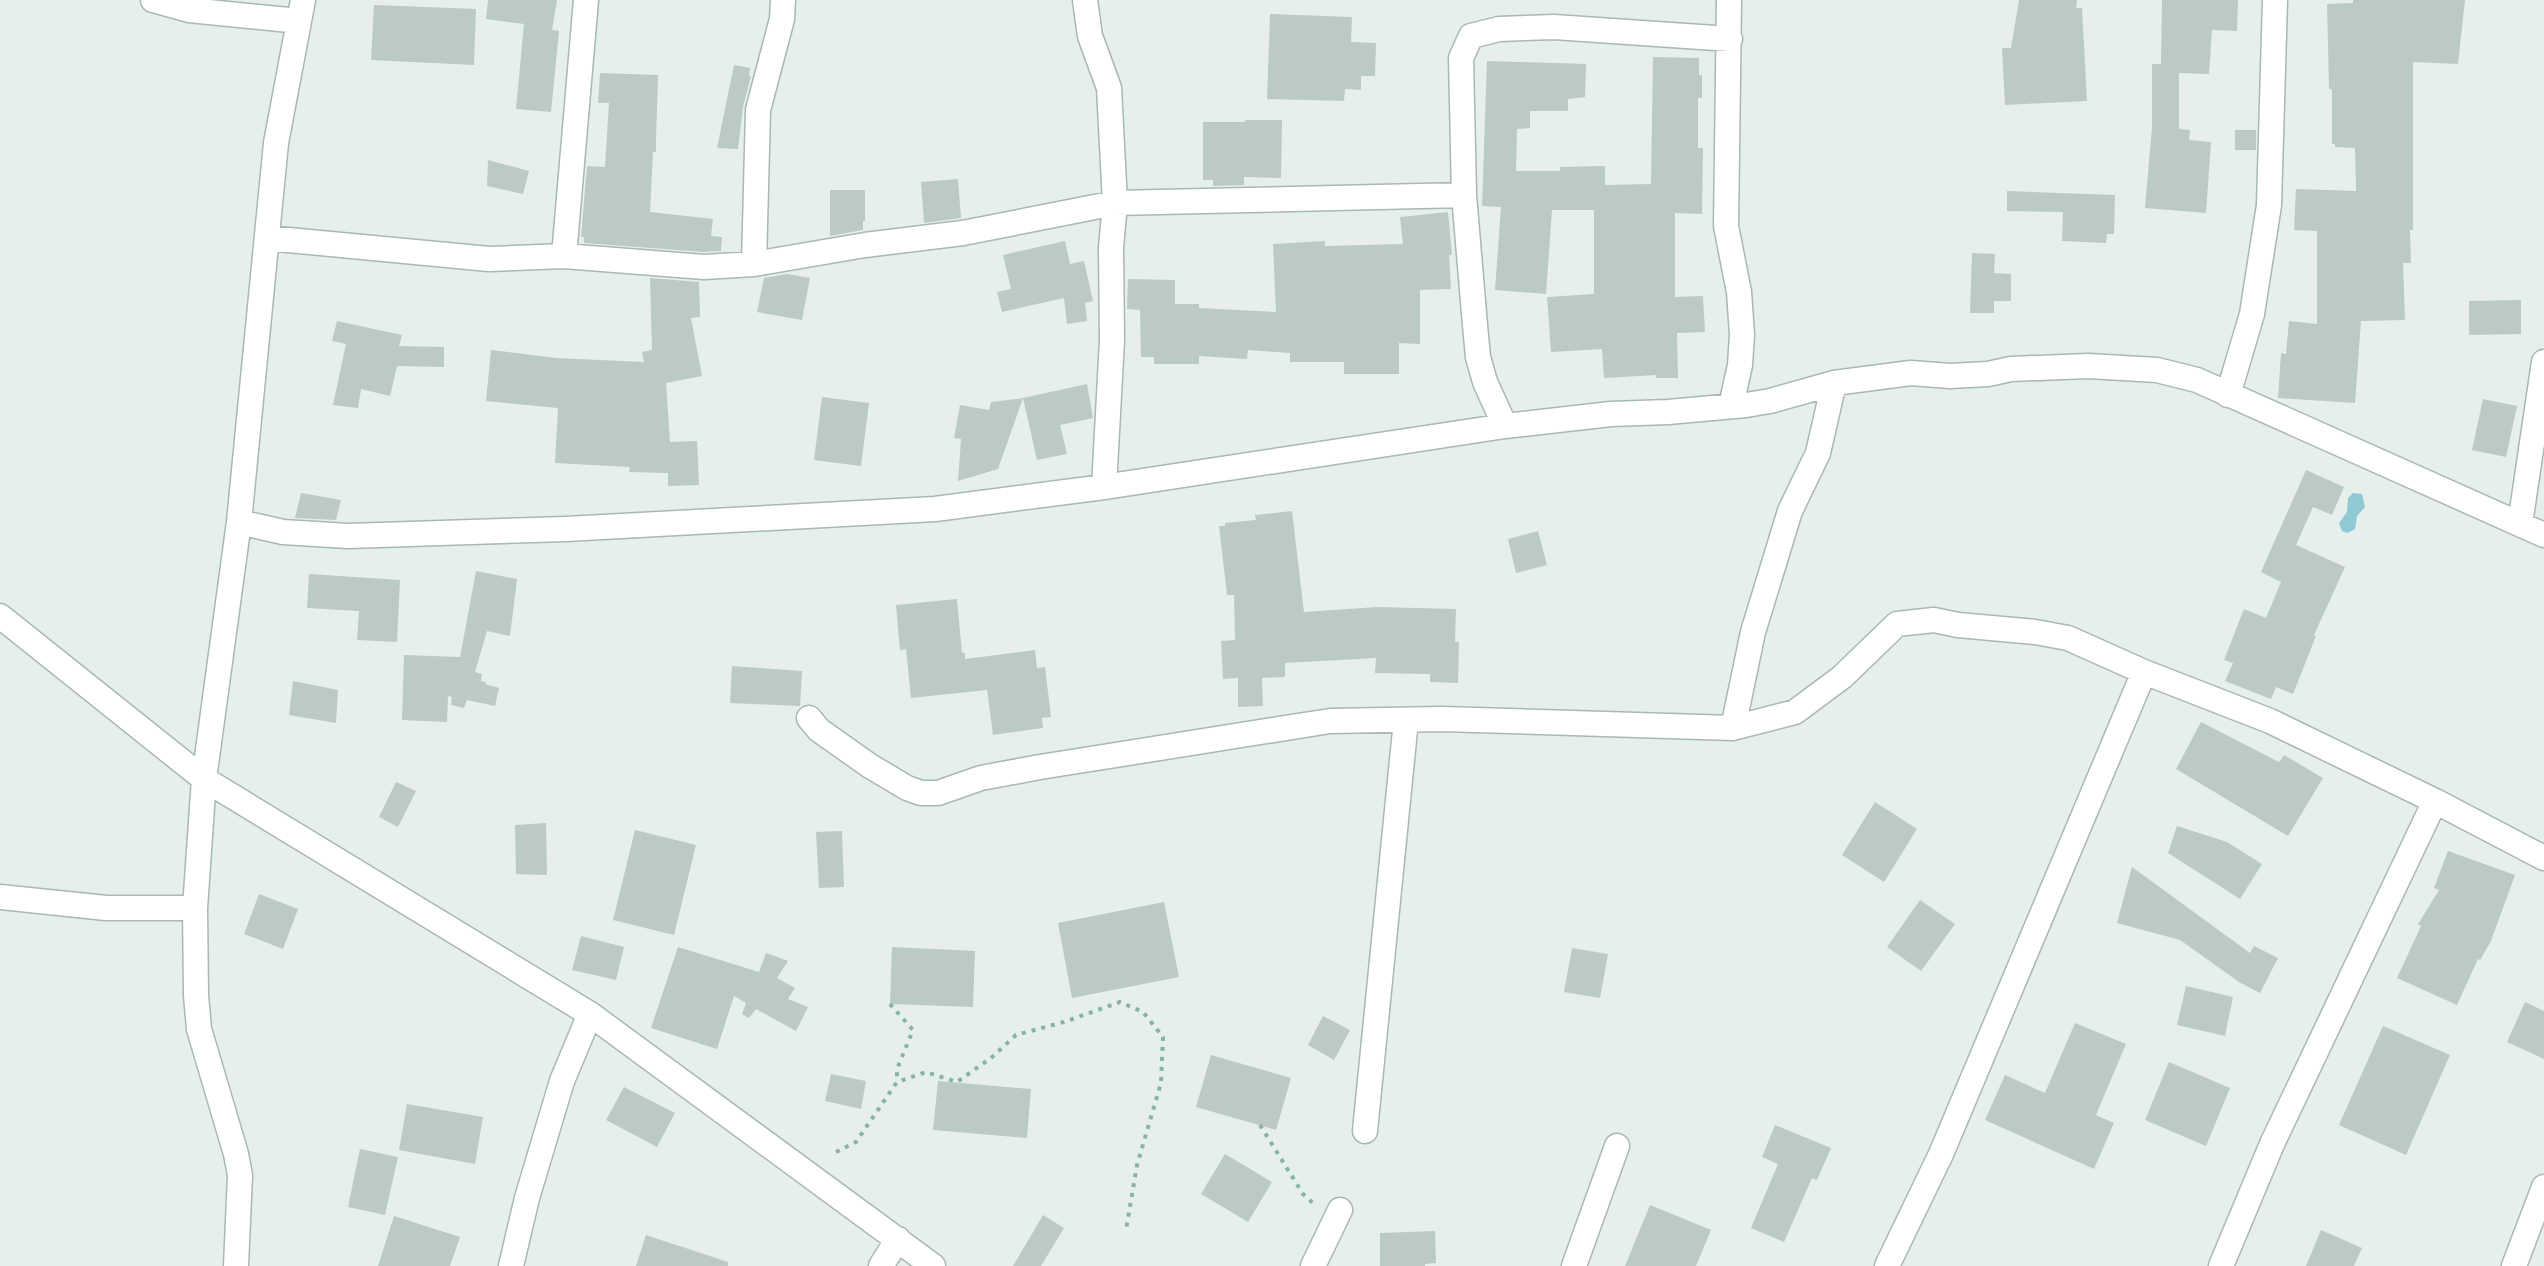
<svg xmlns="http://www.w3.org/2000/svg" width="2544" height="1266" font-family="'Sofia Sans Condensed',sans-serif">
<rect width="100%" height="100%" fill="#e6efeb"/>
<path fill="#8ec9d4" d="M 2353,493 L 2362,494 L 2365,507 L 2357,516 L 2355,529 L 2347,533 L 2342,531 L 2339,523 L 2347,512 L 2348,498 Z"/>
<path fill="#bbcac4" d="M 488,0 L 557,0 L 552,30 L 559,31 L 551,112 L 516,109 L 524,24 L 486,19 Z
M 2019,0 L 2077,0 L 2076,8 L 2082,8 L 2087,101 L 2005,105 L 2002,48 L 2011,48 Z
M 2162,0 L 2238,0 L 2237,31 L 2212,30 L 2209,74 L 2179,73 L 2179,129 L 2190,130 L 2189,140 L 2211,142 L 2206,213 L 2145,208 L 2152,127 L 2152,64 L 2161,64 Z
M 2353,0 L 2465,0 L 2458,64 L 2413,62 L 2413,230 L 2410,230 L 2411,263 L 2403,263 L 2405,320 L 2361,321 L 2355,403 L 2278,398 L 2281,353 L 2286,354 L 2289,321 L 2317,324 L 2317,231 L 2294,230 L 2296,189 L 2356,191 L 2355,148 L 2335,147 L 2335,144 L 2332,144 L 2332,89 L 2329,89 L 2327,4 L 2353,3 Z
M 374,5 L 476,9 L 474,65 L 371,60 Z
M 1270,14 L 1352,17 L 1351,42 L 1376,43 L 1375,76 L 1361,76 L 1361,90 L 1345,89 L 1344,101 L 1267,99 Z
M 1653,57 L 1699,58 L 1699,75 L 1702,75 L 1702,98 L 1698,98 L 1698,148 L 1703,148 L 1702,214 L 1675,213 L 1675,297 L 1703,296 L 1705,332 L 1677,333 L 1678,378 L 1656,378 L 1656,375 L 1604,378 L 1602,349 L 1551,352 L 1547,297 L 1594,294 L 1594,210 L 1552,210 L 1546,294 L 1495,290 L 1501,207 L 1482,206 L 1487,61 L 1586,64 L 1585,97 L 1568,99 L 1568,111 L 1530,111 L 1530,128 L 1517,129 L 1516,171 L 1560,171 L 1560,167 L 1605,166 L 1605,185 L 1651,184 Z
M 734,65 L 750,68 L 749,76 L 751,76 L 743,107 L 738,149 L 717,148 Z
M 600,73 L 658,75 L 656,140 L 656,152 L 653,152 L 650,212 L 713,219 L 711,236 L 722,237 L 721,251 L 704,252 L 584,243 L 584,237 L 581,237 L 587,166 L 605,167 L 609,103 L 598,103 Z
M 1245,120 L 1282,120 L 1281,178 L 1244,177 L 1244,185 L 1213,186 L 1213,180 L 1203,180 L 1203,122 L 1245,122 Z
M 2235,130 L 2256,130 L 2256,150 L 2235,150 Z
M 488,160 L 529,171 L 523,194 L 487,186 Z
M 958,179 L 961,218 L 924,223 L 921,182 Z
M 830,190 L 865,190 L 865,221 L 863,221 L 863,230 L 830,236 Z
M 2007,191 L 2115,195 L 2114,234 L 2107,234 L 2106,243 L 2062,241 L 2063,212 L 2007,211 Z
M 1448,212 L 1452,255 L 1449,255 L 1451,289 L 1420,290 L 1420,344 L 1399,343 L 1399,374 L 1344,374 L 1344,362 L 1290,362 L 1290,353 L 1248,350 L 1247,359 L 1199,356 L 1199,364 L 1154,364 L 1154,357 L 1141,357 L 1140,310 L 1127,309 L 1128,279 L 1175,280 L 1175,304 L 1199,304 L 1199,308 L 1276,312 L 1273,244 L 1325,241 L 1325,246 L 1403,244 L 1400,217 Z
M 1065,241 L 1070,264 L 1084,261 L 1093,301 L 1085,303 L 1087,321 L 1067,324 L 1064,298 L 1002,312 L 997,292 L 1011,289 L 1003,255 Z
M 1972,253 L 1995,254 L 1994,273 L 2011,274 L 2011,301 L 1994,301 L 1994,313 L 1970,313 Z
M 787,274 L 810,278 L 802,320 L 757,312 L 764,278 Z
M 650,278 L 699,282 L 700,317 L 691,318 L 702,376 L 666,383 L 670,442 L 697,441 L 699,485 L 668,486 L 668,473 L 629,472 L 630,467 L 555,463 L 558,408 L 486,401 L 491,350 L 556,358 L 644,362 L 642,352 L 652,350 Z
M 2521,300 L 2521,334 L 2469,335 L 2469,301 Z
M 337,321 L 402,335 L 399,346 L 444,347 L 444,367 L 397,366 L 390,396 L 361,389 L 358,408 L 333,405 L 346,344 L 332,341 Z
M 1087,384 L 1093,418 L 1060,425 L 1067,454 L 1037,460 L 1023,398 Z
M 822,397 L 869,403 L 861,466 L 814,460 Z
M 1023,398 L 998,469 L 958,481 L 961,439 L 954,438 L 960,405 L 989,410 L 991,402 Z
M 2483,399 L 2517,406 L 2506,457 L 2472,450 Z
M 2306,470 L 2344,487 L 2332,515 L 2313,507 L 2296,545 L 2345,567 L 2314,635 L 2316,636 L 2293,694 L 2276,687 L 2271,699 L 2225,681 L 2233,663 L 2224,660 L 2244,609 L 2266,618 L 2281,582 L 2261,572 Z
M 301,493 L 341,500 L 336,520 L 295,518 Z
M 1292,511 L 1304,612 L 1377,607 L 1456,609 L 1455,642 L 1459,642 L 1458,683 L 1430,682 L 1430,674 L 1375,673 L 1376,658 L 1285,663 L 1285,677 L 1262,678 L 1263,706 L 1238,707 L 1238,678 L 1223,679 L 1221,641 L 1235,640 L 1234,595 L 1227,595 L 1219,526 L 1225,526 L 1225,523 L 1256,520 L 1255,515 Z
M 1538,531 L 1547,565 L 1516,573 L 1508,539 Z
M 476,571 L 517,579 L 510,636 L 487,631 L 475,672 L 482,674 L 481,681 L 486,682 L 485,684 L 499,688 L 495,706 L 467,700 L 464,708 L 451,705 L 452,697 L 448,696 L 447,722 L 402,720 L 404,655 L 460,657 Z
M 309,574 L 400,580 L 397,642 L 357,640 L 359,611 L 307,608 Z
M 957,599 L 962,653 L 965,653 L 965,659 L 1035,650 L 1037,668 L 1045,667 L 1051,717 L 1042,718 L 1043,728 L 993,735 L 987,690 L 911,698 L 906,649 L 900,650 L 896,605 Z
M 732,666 L 802,671 L 800,706 L 730,703 Z
M 293,681 L 338,690 L 336,723 L 289,715 Z
M 2201,722 L 2279,762 L 2284,755 L 2323,778 L 2288,836 L 2176,769 Z
M 396,782 L 416,791 L 398,827 L 379,817 Z
M 1875,802 L 1917,829 L 1884,882 L 1842,855 Z
M 546,823 L 547,875 L 516,874 L 515,825 Z
M 2177,826 L 2227,842 L 2262,864 L 2240,899 L 2168,853 Z
M 635,830 L 696,845 L 674,935 L 613,920 Z
M 842,831 L 844,887 L 819,888 L 816,832 Z
M 2448,851 L 2515,875 L 2491,941 L 2480,960 L 2478,959 L 2457,1005 L 2397,978 L 2421,926 L 2418,924 L 2439,890 L 2434,888 Z
M 2132,867 L 2250,953 L 2254,946 L 2278,958 L 2260,993 L 2239,982 L 2180,940 L 2117,923 Z
M 259,894 L 298,909 L 283,949 L 244,934 Z
M 1920,900 L 1955,924 L 1921,971 L 1887,947 Z
M 1164,902 L 1179,977 L 1072,998 L 1058,923 Z
M 581,936 L 624,947 L 616,980 L 572,970 Z
M 678,947 L 759,972 L 766,953 L 788,961 L 777,978 L 795,988 L 788,999 L 808,1007 L 796,1031 L 756,1009 L 749,1018 L 742,1014 L 746,1003 L 734,996 L 717,1049 L 651,1028 Z
M 892,947 L 975,951 L 973,1007 L 890,1004 Z
M 1572,948 L 1608,954 L 1600,998 L 1564,992 Z
M 2186,986 L 2233,997 L 2225,1036 L 2177,1025 Z
M 2525,1002 L 2544,1011 L 2544,1059 L 2507,1042 Z
M 1323,1016 L 1350,1030 L 1334,1060 L 1308,1045 Z
M 2075,1023 L 2126,1044 L 2096,1115 L 2114,1123 L 2094,1169 L 1985,1120 L 2005,1075 L 2045,1093 Z
M 2383,1026 L 2450,1055 L 2406,1155 L 2339,1125 Z
M 1211,1055 L 1291,1078 L 1276,1130 L 1196,1107 Z
M 2169,1062 L 2230,1088 L 2206,1146 L 2145,1120 Z
M 831,1074 L 866,1081 L 861,1109 L 825,1101 Z
M 938,1081 L 1031,1089 L 1027,1138 L 933,1130 Z
M 624,1087 L 675,1113 L 657,1147 L 606,1120 Z
M 407,1104 L 483,1117 L 475,1164 L 399,1150 Z
M 1775,1125 L 1831,1148 L 1817,1180 L 1812,1178 L 1784,1242 L 1751,1228 L 1778,1164 L 1762,1157 Z
M 360,1149 L 398,1157 L 385,1215 L 348,1207 Z
M 1225,1154 L 1272,1182 L 1248,1222 L 1201,1194 Z
M 1650,1205 L 1711,1230 L 1696,1266 L 1625,1266 Z
M 1043,1215 L 1064,1228 L 1041,1266 L 1013,1266 Z
M 394,1216 L 460,1237 L 450,1266 L 378,1266 Z
M 2321,1230 L 2362,1248 L 2354,1266 L 2306,1266 Z
M 1435,1231 L 1436,1263 L 1425,1264 L 1425,1266 L 1380,1266 L 1380,1233 Z
M 646,1235 L 728,1262 L 728,1266 L 636,1266 Z"/>
<g fill="none" stroke-linecap="round" stroke-linejoin="round">
<g stroke="#a8b8b2" stroke-width="27">
<path id="minor" d="M 153,0 L 189,10 L 299,21
M 1085,0 L 1090,36 L 1109,88 L 1115,203 L 1111,248 L 1112,340 L 1104,487
M 1729,0 L 1726,226 L 1739,292 L 1742,335 L 1740,365 L 1731,406
M 267,238 L 489,259 L 564,256 L 704,267 L 754,264 L 865,245 L 963,233 L 1115,203 L 1464,195
M 564,256 L 586,0
M 754,264 L 758,110 L 782,19 L 783,0
M 2228,395 L 2252,314 L 2269,205 L 2275,0
M 1505,426 L 1485,382 L 1478,357 L 1475,325 L 1464,195 L 1461,58 L 1471,36 L 1499,29 L 1554,27 L 1730,39
M 239,522 L 283,532 L 348,536 L 566,529 L 935,509 L 1104,487 L 1505,426 L 1611,414 L 1668,412 L 1746,405 L 1770,401 L 1834,383 L 1911,373 L 1950,376 L 1988,374 L 2011,369 L 2088,366 L 2157,370 L 2197,380 L 2544,535
M 2520,524 L 2544,362
M 0,616 L 204,779 L 590,1014 L 933,1266
M 809,718 L 819,730 L 870,766 L 907,788 L 921,793 L 938,793 L 981,778 L 1040,767 L 1330,721 L 1442,719 L 1733,728 L 1795,712 L 1842,677 L 1897,624 L 1934,620 L 1958,625 L 2035,632 L 2068,638 L 2144,672 L 2270,721 L 2435,801 L 2544,858
M 1733,728 L 1753,632 L 1790,511 L 1818,453 L 1834,383
M 0,897 L 106,908 L 195,908
M 1365,1131 L 1406,720
M 236,1266 L 240,1175 L 236,1154 L 199,1029 L 196,995 L 195,908 L 204,779 L 239,522 L 276,143 L 303,0
M 511,1266 L 527,1198 L 562,1081 L 590,1014
M 881,1266 L 898,1239
M 1313,1266 L 1340,1210
M 1574,1266 L 1617,1146
M 1887,1266 L 1941,1154 L 2144,672
M 2221,1266 L 2272,1144 L 2435,801
M 2514,1266 L 2544,1187"/>
</g>
<path stroke="#86b3a5" stroke-width="4" stroke-dasharray="4 6" stroke-linecap="butt" d="M 890,1004 L 913,1030 L 897,1069 L 897,1082
M 1260,1125 L 1303,1194 L 1315,1205
M 836,1152 L 856,1142 L 897,1082 L 926,1072 L 957,1082 L 991,1058 L 1016,1035 L 1064,1022 L 1120,1002 L 1143,1012 L 1163,1037 L 1161,1083 L 1137,1165 L 1126,1230"/>
<use href="#minor" stroke="#fff" stroke-width="24"/>
</g>
</svg>
